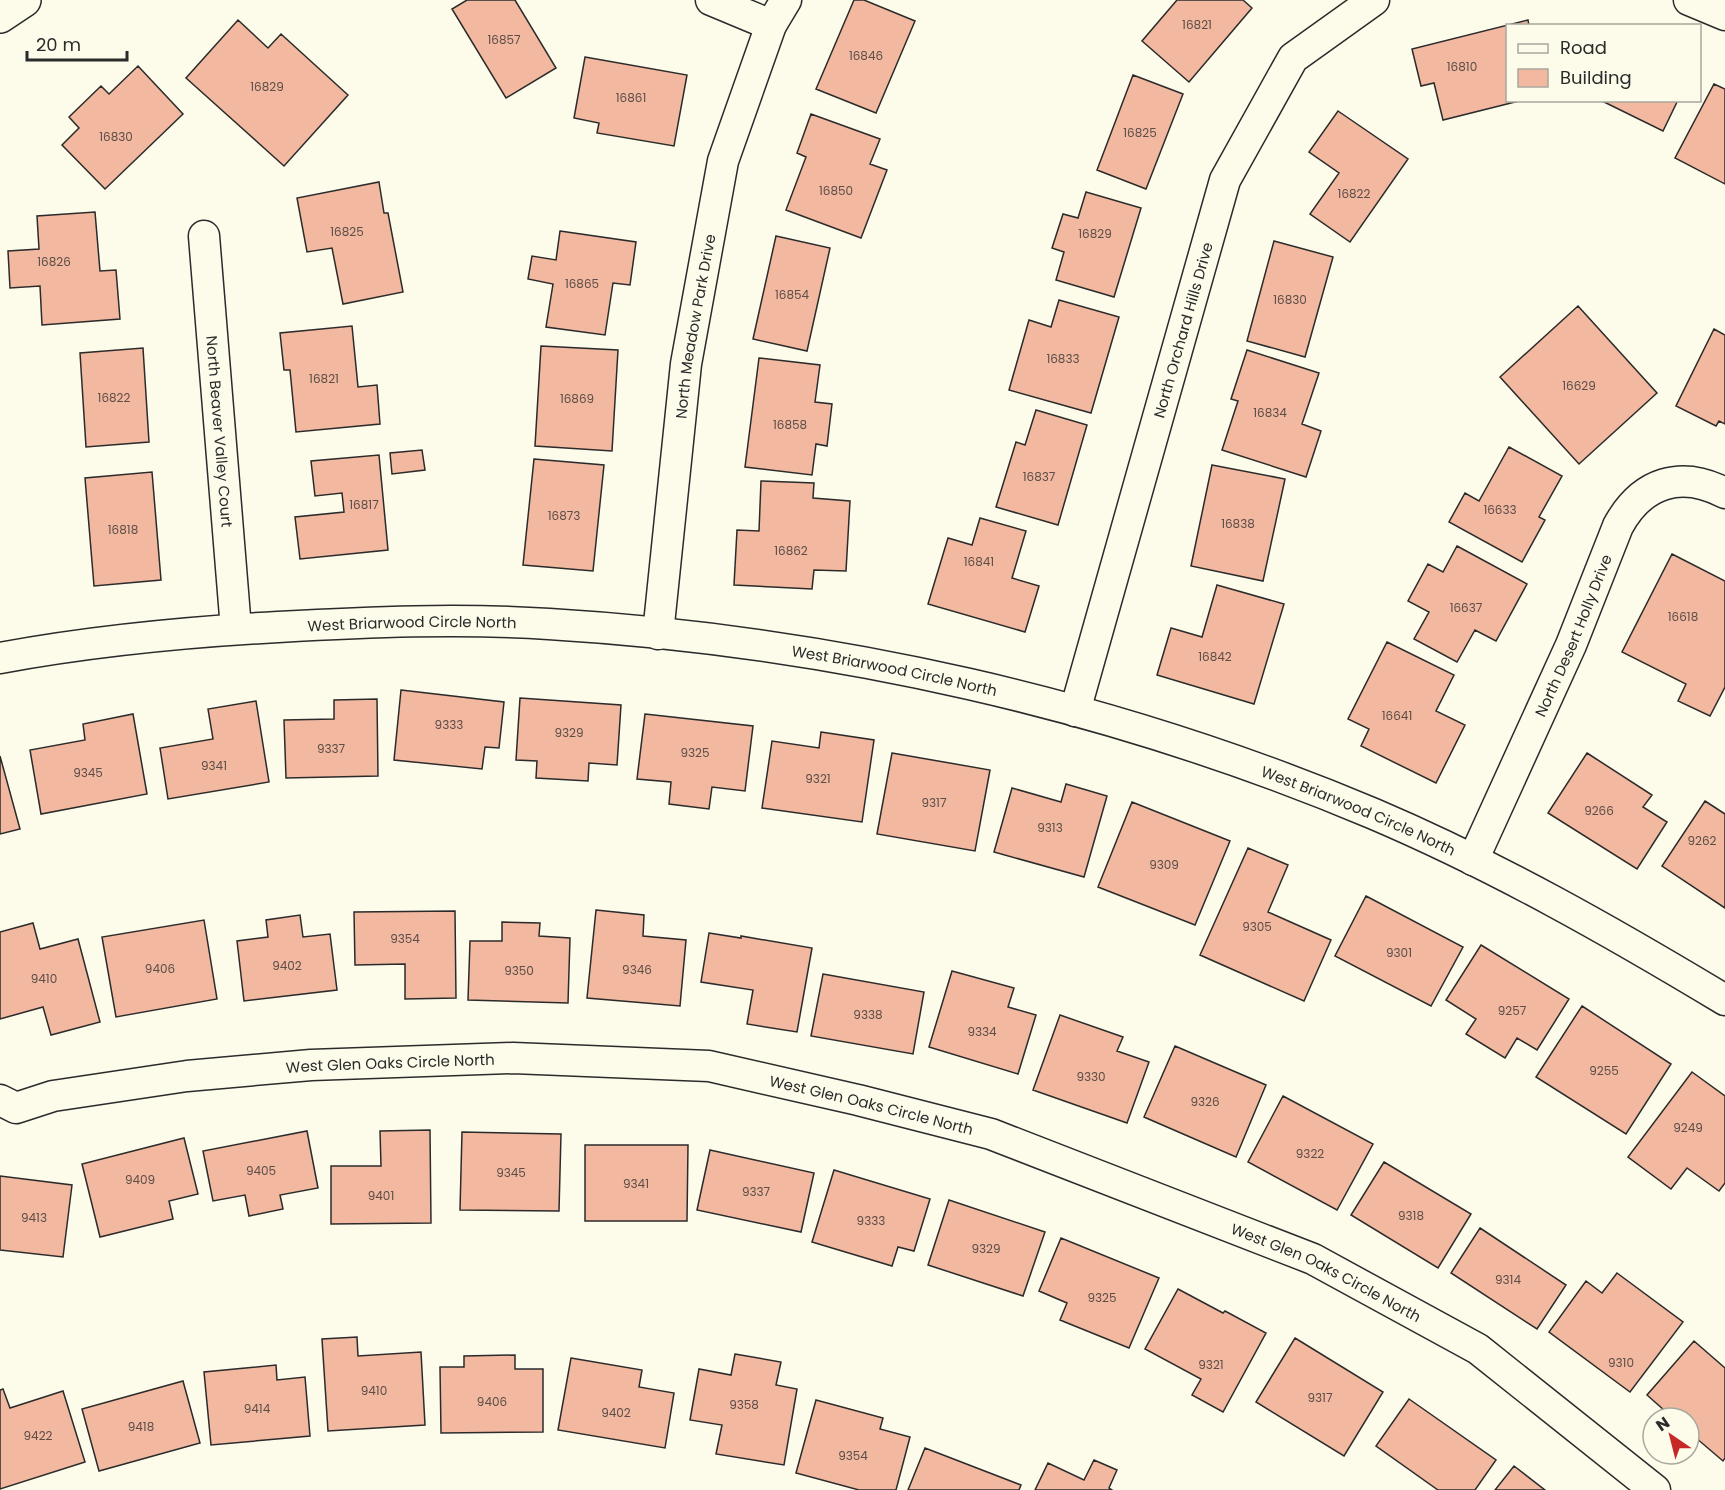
<svg xmlns="http://www.w3.org/2000/svg" width="1725" height="1490" font-family="Poppins,sans-serif">
<rect width="100%" height="100%" fill="#fdfbea"/>
<path fill="#f2b8a0" stroke="#2b2b2b" stroke-width="1.5" d="M 467,0 L 515,0 L 556,68 L 506,98 L 452,9 Z
M 854,0 L 864,0 L 915,21 L 876,113 L 816,89 Z
M 1177,0 L 1243,0 L 1252,8 L 1189,82 L 1142,41 Z
M 238,20 L 268,48 L 281,34 L 348,95 L 284,166 L 186,78 Z
M 1528,20 L 1529,26 L 1508,26 L 1508,100 L 1523,100 L 1443,120 L 1434,83 L 1421,86 L 1412,49 Z
M 585,57 L 687,75 L 674,146 L 597,133 L 599,123 L 574,118 Z
M 138,66 L 183,114 L 105,189 L 62,145 L 79,128 L 69,117 L 101,86 L 109,94 Z
M 1133,75 L 1183,94 L 1146,189 L 1097,170 Z
M 1714,84 L 1725,89 L 1725,184 L 1675,158 Z
M 1600,100 L 1678,100 L 1663,131 Z
M 1338,111 L 1408,159 L 1350,242 L 1310,214 L 1339,173 L 1309,152 Z
M 811,114 L 880,139 L 870,164 L 887,170 L 861,238 L 786,210 L 806,157 L 797,153 Z
M 379,182 L 384,213 L 388,213 L 403,292 L 343,304 L 332,248 L 307,252 L 297,198 Z
M 1086,192 L 1141,208 L 1114,297 L 1056,280 L 1064,252 L 1052,248 L 1063,214 L 1078,218 Z
M 95,212 L 100,271 L 116,270 L 120,319 L 42,325 L 40,286 L 10,288 L 8,251 L 39,249 L 37,216 Z
M 560,231 L 636,242 L 630,285 L 613,283 L 605,335 L 546,327 L 553,284 L 528,279 L 532,256 L 556,260 Z
M 776,236 L 830,248 L 807,351 L 753,339 Z
M 1274,241 L 1333,257 L 1305,357 L 1247,341 Z
M 1059,300 L 1119,317 L 1091,413 L 1009,390 L 1029,320 L 1051,327 Z
M 1578,306 L 1657,393 L 1579,464 L 1500,377 Z
M 352,326 L 358,387 L 377,385 L 380,424 L 296,432 L 290,370 L 284,370 L 280,333 Z
M 1714,329 L 1725,335 L 1725,424 L 1719,421 L 1716,426 L 1676,406 Z
M 541,346 L 618,350 L 612,451 L 535,446 Z
M 143,348 L 149,442 L 86,447 L 80,353 Z
M 1247,350 L 1319,373 L 1302,424 L 1321,431 L 1306,477 L 1222,450 L 1238,401 L 1231,399 Z
M 759,358 L 820,365 L 815,402 L 832,404 L 827,446 L 816,444 L 812,475 L 745,467 Z
M 1036,410 L 1087,425 L 1058,525 L 996,507 L 1016,442 L 1025,445 Z
M 1509,447 L 1562,476 L 1539,517 L 1545,520 L 1522,562 L 1449,522 L 1465,493 L 1479,501 Z
M 422,450 L 425,470 L 392,474 L 390,453 Z
M 379,455 L 388,550 L 300,559 L 295,517 L 344,512 L 342,493 L 315,496 L 311,461 Z
M 534,459 L 604,465 L 593,571 L 523,565 Z
M 1212,465 L 1285,479 L 1263,581 L 1191,566 Z
M 152,472 L 161,580 L 94,586 L 85,478 Z
M 761,481 L 814,483 L 813,498 L 850,501 L 846,571 L 814,570 L 812,589 L 734,585 L 737,530 L 759,531 Z
M 980,518 L 1026,531 L 1012,578 L 1039,586 L 1025,632 L 928,604 L 948,538 L 972,545 Z
M 1457,546 L 1527,584 L 1496,641 L 1475,630 L 1457,662 L 1414,639 L 1429,612 L 1408,601 L 1428,564 L 1443,572 Z
M 1672,554 L 1725,581 L 1725,687 L 1710,716 L 1678,701 L 1686,684 L 1622,652 Z
M 1217,585 L 1284,604 L 1254,704 L 1157,675 L 1171,628 L 1202,637 Z
M 1387,642 L 1454,675 L 1436,711 L 1465,725 L 1436,783 L 1361,746 L 1369,729 L 1348,719 Z
M 401,690 L 504,702 L 499,748 L 485,747 L 482,769 L 394,760 Z
M 520,698 L 621,705 L 617,765 L 589,763 L 588,781 L 536,778 L 537,761 L 516,760 Z
M 377,699 L 378,776 L 286,778 L 284,720 L 334,719 L 334,700 Z
M 256,701 L 269,782 L 168,799 L 160,748 L 213,739 L 208,709 Z
M 133,714 L 147,794 L 41,814 L 30,750 L 85,740 L 83,724 Z
M 645,714 L 753,726 L 745,791 L 712,787 L 709,809 L 669,804 L 671,782 L 637,779 Z
M 821,732 L 874,740 L 862,822 L 762,808 L 772,741 L 819,748 Z
M 892,753 L 990,770 L 975,851 L 877,834 Z
M 1587,753 L 1652,795 L 1643,807 L 1667,822 L 1637,869 L 1548,813 Z
M 0,756 L 20,829 L 0,834 Z
M 1066,784 L 1107,796 L 1084,877 L 994,852 L 1012,788 L 1061,802 Z
M 1705,801 L 1725,814 L 1725,908 L 1662,866 Z
M 1132,802 L 1230,841 L 1195,925 L 1098,887 Z
M 1248,848 L 1288,865 L 1268,912 L 1331,940 L 1304,1001 L 1200,955 Z
M 1366,896 L 1463,947 L 1431,1006 L 1335,956 Z
M 596,910 L 644,915 L 643,936 L 686,940 L 680,1006 L 587,998 Z
M 455,911 L 456,998 L 405,999 L 405,964 L 355,965 L 354,912 Z
M 300,915 L 303,937 L 330,934 L 337,990 L 244,1001 L 237,941 L 268,937 L 266,920 Z
M 204,920 L 217,999 L 116,1017 L 102,937 Z
M 502,922 L 540,923 L 539,936 L 570,938 L 568,1003 L 468,1000 L 470,941 L 502,941 Z
M 33,923 L 40,949 L 78,939 L 100,1022 L 51,1035 L 43,1007 L 0,1019 L 0,932 Z
M 709,933 L 741,938 L 741,936 L 812,948 L 797,1032 L 747,1024 L 753,990 L 701,982 Z
M 1481,945 L 1569,999 L 1537,1050 L 1517,1038 L 1505,1058 L 1466,1034 L 1476,1019 L 1446,1000 Z
M 952,971 L 1014,988 L 1008,1007 L 1036,1015 L 1018,1074 L 929,1047 Z
M 823,974 L 924,992 L 913,1054 L 811,1036 Z
M 1582,1006 L 1671,1064 L 1626,1134 L 1536,1077 Z
M 1060,1015 L 1123,1037 L 1117,1051 L 1149,1062 L 1127,1123 L 1033,1090 Z
M 1175,1046 L 1266,1085 L 1236,1157 L 1144,1117 Z
M 1692,1072 L 1725,1096 L 1725,1183 L 1719,1191 L 1687,1168 L 1671,1189 L 1628,1157 Z
M 1283,1096 L 1373,1144 L 1337,1210 L 1248,1162 Z
M 430,1130 L 431,1223 L 331,1224 L 331,1166 L 381,1166 L 380,1131 Z
M 307,1131 L 318,1188 L 280,1195 L 283,1209 L 249,1216 L 245,1195 L 213,1201 L 203,1151 Z
M 462,1132 L 561,1134 L 559,1211 L 460,1210 Z
M 184,1138 L 198,1194 L 169,1201 L 173,1219 L 100,1237 L 82,1164 Z
M 585,1145 L 688,1145 L 687,1221 L 585,1221 Z
M 710,1150 L 814,1173 L 801,1232 L 697,1210 Z
M 1384,1162 L 1471,1214 L 1438,1268 L 1351,1215 Z
M 834,1170 L 930,1199 L 914,1251 L 898,1247 L 892,1266 L 812,1242 Z
M 0,1176 L 72,1185 L 63,1257 L 0,1250 Z
M 949,1200 L 1045,1232 L 1023,1296 L 928,1265 Z
M 1480,1228 L 1566,1285 L 1537,1329 L 1451,1273 Z
M 1061,1238 L 1159,1278 L 1129,1348 L 1060,1320 L 1067,1303 L 1039,1291 Z
M 1617,1273 L 1683,1322 L 1630,1392 L 1549,1332 L 1586,1281 L 1602,1293 Z
M 1178,1289 L 1223,1313 L 1225,1311 L 1266,1333 L 1223,1412 L 1192,1395 L 1201,1379 L 1145,1349 Z
M 357,1337 L 358,1356 L 421,1352 L 425,1425 L 328,1431 L 322,1339 Z
M 1295,1338 L 1383,1392 L 1344,1456 L 1256,1402 Z
M 1694,1341 L 1725,1368 L 1725,1458 L 1723,1461 L 1689,1432 L 1689,1418 L 1673,1418 L 1647,1395 Z
M 735,1354 L 781,1362 L 776,1385 L 797,1389 L 784,1465 L 716,1454 L 722,1425 L 690,1420 L 699,1369 L 731,1375 Z
M 515,1355 L 515,1369 L 543,1369 L 543,1432 L 441,1433 L 440,1367 L 464,1367 L 464,1356 Z
M 571,1358 L 642,1370 L 639,1387 L 674,1393 L 665,1448 L 558,1430 Z
M 276,1365 L 277,1380 L 305,1377 L 310,1436 L 211,1445 L 204,1372 Z
M 183,1381 L 200,1443 L 99,1471 L 82,1409 Z
M 3,1389 L 10,1408 L 63,1391 L 85,1462 L 0,1489 L 0,1390 Z
M 1409,1399 L 1496,1460 L 1475,1490 L 1438,1490 L 1376,1446 Z
M 816,1400 L 883,1418 L 880,1429 L 910,1437 L 896,1490 L 859,1490 L 796,1473 Z
M 925,1448 L 1021,1485 L 1019,1490 L 908,1490 Z
M 1094,1460 L 1117,1470 L 1109,1488 L 1112,1490 L 1035,1490 L 1048,1463 L 1084,1480 Z
M 1514,1466 L 1545,1490 L 1495,1490 Z"/>
<g fill="none" stroke-linecap="round" stroke-linejoin="round">
<g stroke="#2b2b2b" stroke-width="33">
<g id="street">
<path d="M 711,0 L 771,25"/>
<path d="M 1689,0 L 1725,15"/>
<path id="s1" d="M 204,236 L 236,629"/>
<path id="s2" d="M 658,634 L 686,364 L 723,161 L 771,25 L 786,0"/>
<path id="s3" d="M 0,658 C 92,641 185,632 278,627 C 368,622 459,618 549,624 C 832,641 1113,704 1374,814 C 1496,866 1612,932 1725,1000"/>
<path id="s4" d="M 1075,711 L 1225,180 L 1293,58 L 1374,0"/>
<path id="s5" d="M 1473,860 L 1571,645 L 1618,526 C 1642,482 1681,470 1725,493"/>
<path id="s6" d="M 0,1100 L 16,1108 L 53,1096 L 187,1076 L 311,1065 L 513,1058 L 709,1066 L 858,1100 L 991,1134 L 1313,1259 L 1478,1349 L 1655,1490"/>
</g>
</g>
<g stroke="#2b2b2b" stroke-width="36">
<path id="primary" d="M 0,16 L 24,0"/>
</g>
<use href="#street" stroke="#fdfbea" stroke-width="30"/>
<use href="#primary" stroke="#fdfbea" stroke-width="33"/>
</g>
<g text-anchor="middle" dominant-baseline="central" stroke-width="4.5" stroke-linejoin="round" paint-order="stroke">
<g font-size="12" fill="#5d4e48">
<text x="1197" y="24">16821</text>
<text x="504" y="39">16857</text>
<text x="866" y="55">16846</text>
<text x="1462" y="66">16810</text>
<text x="267" y="86">16829</text>
<text x="631" y="97">16861</text>
<text x="1140" y="132">16825</text>
<text x="116" y="136">16830</text>
<text x="836" y="190">16850</text>
<text x="1354" y="193">16822</text>
<text x="347" y="231">16825</text>
<text x="1095" y="233">16829</text>
<text x="54" y="261">16826</text>
<text x="582" y="283">16865</text>
<text x="792" y="294">16854</text>
<text x="1290" y="299">16830</text>
<text x="1063" y="358">16833</text>
<text x="324" y="378">16821</text>
<text x="1579" y="385">16629</text>
<text x="114" y="397">16822</text>
<text x="577" y="398">16869</text>
<text x="1270" y="412">16834</text>
<text x="790" y="424">16858</text>
<text x="1039" y="476">16837</text>
<text x="364" y="504">16817</text>
<text x="1500" y="509">16633</text>
<text x="564" y="515">16873</text>
<text x="1238" y="523">16838</text>
<text x="123" y="529">16818</text>
<text x="791" y="550">16862</text>
<text x="979" y="561">16841</text>
<text x="1466" y="607">16637</text>
<text x="1683" y="616">16618</text>
<text x="1215" y="656">16842</text>
<text x="1397" y="715">16641</text>
<text x="449" y="724">9333</text>
<text x="569" y="732">9329</text>
<text x="331" y="748">9337</text>
<text x="695" y="752">9325</text>
<text x="214" y="765">9341</text>
<text x="88" y="772">9345</text>
<text x="818" y="778">9321</text>
<text x="934" y="802">9317</text>
<text x="1599" y="810">9266</text>
<text x="1050" y="827">9313</text>
<text x="1702" y="840">9262</text>
<text x="1164" y="864">9309</text>
<text x="1257" y="926">9305</text>
<text x="405" y="938">9354</text>
<text x="1399" y="952">9301</text>
<text x="287" y="965">9402</text>
<text x="160" y="968">9406</text>
<text x="637" y="969">9346</text>
<text x="519" y="970">9350</text>
<text x="44" y="978">9410</text>
<text x="1512" y="1010">9257</text>
<text x="868" y="1014">9338</text>
<text x="982" y="1031">9334</text>
<text x="1604" y="1070">9255</text>
<text x="1091" y="1076">9330</text>
<text x="1205" y="1101">9326</text>
<text x="1688" y="1127">9249</text>
<text x="1310" y="1153">9322</text>
<text x="261" y="1170">9405</text>
<text x="511" y="1172">9345</text>
<text x="140" y="1179">9409</text>
<text x="636" y="1183">9341</text>
<text x="756" y="1191">9337</text>
<text x="381" y="1195">9401</text>
<text x="1411" y="1215">9318</text>
<text x="34" y="1217">9413</text>
<text x="871" y="1220">9333</text>
<text x="986" y="1248">9329</text>
<text x="1508" y="1279">9314</text>
<text x="1102" y="1297">9325</text>
<text x="1621" y="1362">9310</text>
<text x="1211" y="1364">9321</text>
<text x="374" y="1390">9410</text>
<text x="1320" y="1397">9317</text>
<text x="492" y="1401">9406</text>
<text x="744" y="1404">9358</text>
<text x="257" y="1408">9414</text>
<text x="616" y="1412">9402</text>
<text x="141" y="1426">9418</text>
<text x="38" y="1435">9422</text>
<text x="853" y="1455">9354</text>
</g>
<g font-size="15" fill="#2b2b2b" stroke="#fdfbea">
<text stroke="none"><textPath href="#s2" startOffset="310">North Meadow Park Drive</textPath></text>
<text stroke="none"><textPath href="#s4" startOffset="396">North Orchard Hills Drive</textPath></text>
<text stroke="none"><textPath href="#s1" startOffset="196">North Beaver Valley Court</textPath></text>
<text stroke="none"><textPath href="#s3" startOffset="414">West Briarwood Circle North</textPath></text>
<text stroke="none"><textPath href="#s5" startOffset="246">North Desert Holly Drive</textPath></text>
<text stroke="none"><textPath href="#s3" startOffset="900">West Briarwood Circle North</textPath></text>
<text stroke="none"><textPath href="#s3" startOffset="1386">West Briarwood Circle North</textPath></text>
<text stroke="none"><textPath href="#s6" startOffset="396">West Glen Oaks Circle North</textPath></text>
<text stroke="none"><textPath href="#s6" startOffset="882">West Glen Oaks Circle North</textPath></text>
<text stroke="none"><textPath href="#s6" startOffset="1368">West Glen Oaks Circle North</textPath></text>
</g>
</g>
<rect x="1506" y="24" width="195" height="78" fill="#fdfbea" stroke="#a9a89e" stroke-width="1.5"/>
<rect x="1518" y="44" width="30" height="9" fill="#fdfbea" stroke="#a9a89e" stroke-width="1.5"/>
<text x="1560" y="54" font-size="18" fill="#2b2b2b">Road</text>
<rect x="1518" y="69" width="30" height="18" fill="#f2b8a0" stroke="#a9a89e" stroke-width="1.5"/>
<text x="1560" y="84" font-size="18" fill="#2b2b2b">Building</text>
<g transform="translate(1671 1436) rotate(325)"><circle r="28" fill="#fdfbea" stroke="#a9a89e" stroke-width="1.5"/>
<path d="M0-4.5L10 22L0 15L-10 22Z" fill="#c62828"/>
<text y="-9" font-size="16" font-weight="bold" text-anchor="middle" fill="#2b2b2b">N</text>
</g>
<path d="M27 51v9h100v-9" fill="none" stroke="#2b2b2b" stroke-width="3"/>
<text x="36" y="51" font-size="18" fill="#2b2b2b" stroke="#fdfbea" stroke-width="4.5" paint-order="stroke">20 m</text>
</svg>
